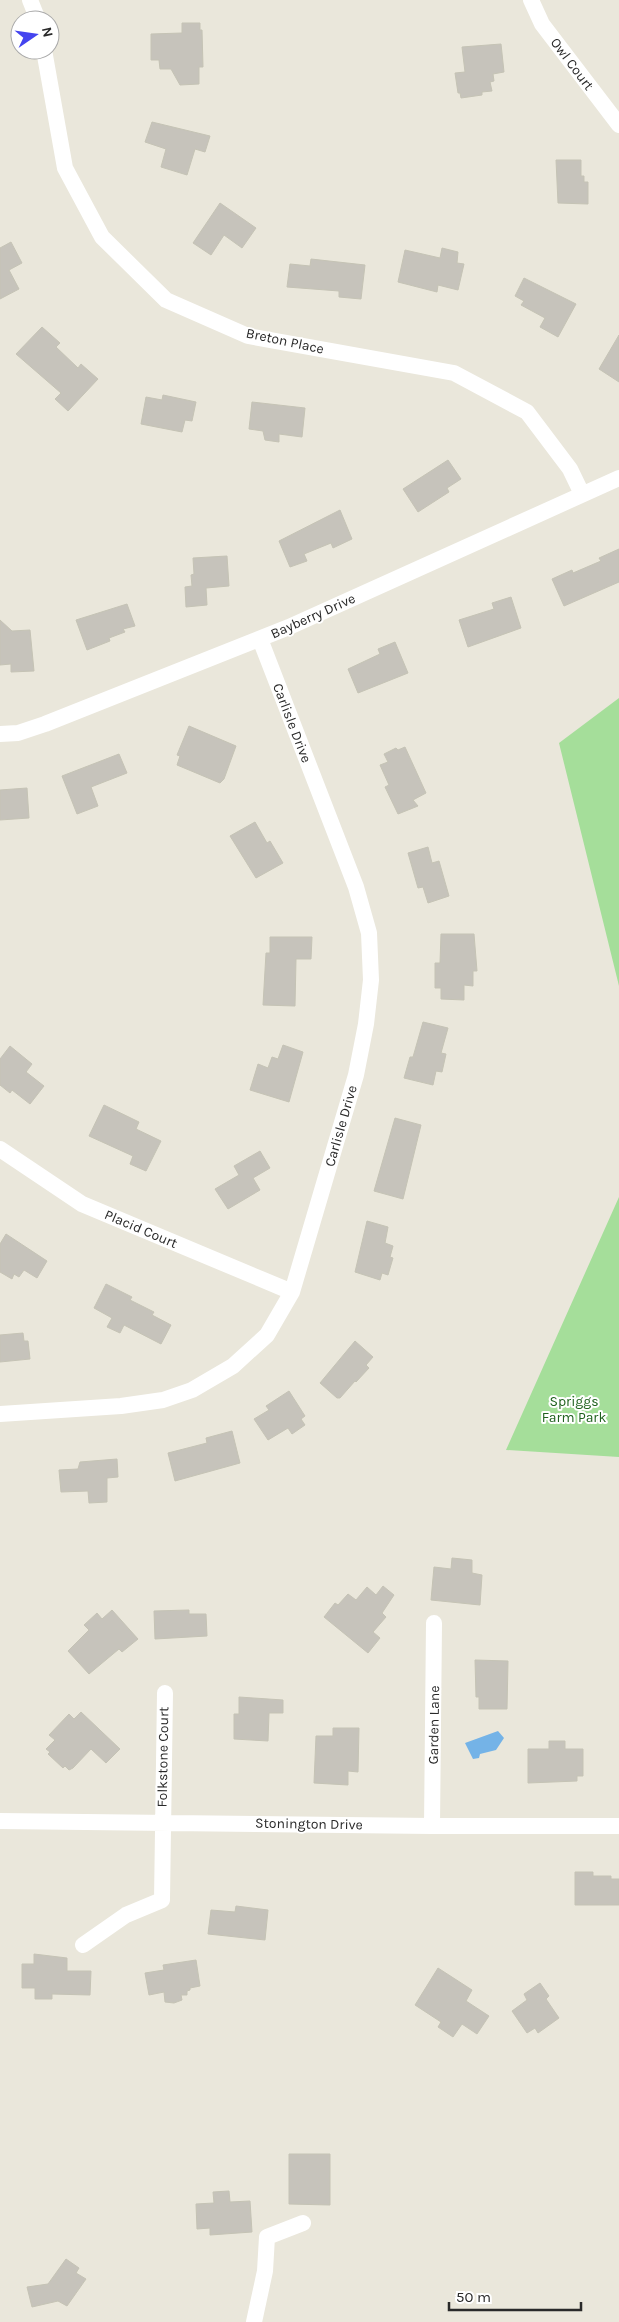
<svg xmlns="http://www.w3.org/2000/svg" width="619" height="2322" font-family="Karla,sans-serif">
<rect width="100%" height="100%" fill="#eae7db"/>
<path fill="#a5de9a" d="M 619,698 L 619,986 L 559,743 Z
M 619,1197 L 619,1457 L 506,1450 Z"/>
<path fill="#74b3e7" d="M 498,1731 L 504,1738 L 496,1750 L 480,1754 L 479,1758 L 473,1759 L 465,1743 Z"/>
<path fill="#c6c3bb" stroke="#c5c3b5" d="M 182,23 L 200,23 L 200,30 L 202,30 L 203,67 L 199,67 L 199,84 L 180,85 L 171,69 L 160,69 L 159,60 L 151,60 L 151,34 L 182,33 Z
M 501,44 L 504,72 L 493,74 L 494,81 L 490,82 L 492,91 L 482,92 L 482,95 L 461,98 L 460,93 L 458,93 L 455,73 L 465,72 L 462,47 Z
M 152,122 L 210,136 L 205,152 L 195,149 L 187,175 L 161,167 L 166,149 L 145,142 Z
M 556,160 L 581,160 L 581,176 L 584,176 L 584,182 L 588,182 L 588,204 L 558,203 Z
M 220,203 L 256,228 L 242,248 L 224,235 L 211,255 L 193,243 Z
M 11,242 L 22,263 L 9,270 L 19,289 L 0,299 L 0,248 Z
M 442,248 L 458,252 L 457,263 L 464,264 L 458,290 L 438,285 L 437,292 L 398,282 L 405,250 L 440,258 Z
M 311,259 L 365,265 L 361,299 L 339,297 L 339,291 L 287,287 L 290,264 L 310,266 Z
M 524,278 L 576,304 L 558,337 L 540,327 L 545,318 L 521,305 L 524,301 L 515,296 Z
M 42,327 L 60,343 L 56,347 L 78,368 L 81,364 L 98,379 L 68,411 L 55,399 L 61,393 L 16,354 Z
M 619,335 L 619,382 L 599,369 Z
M 163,395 L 196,402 L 192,421 L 185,420 L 182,432 L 141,424 L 146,397 L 162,400 Z
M 252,402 L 305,408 L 302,437 L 279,434 L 279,442 L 265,440 L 263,431 L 249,429 Z
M 448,460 L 461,479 L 447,488 L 449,492 L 418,512 L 403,489 Z
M 340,510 L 352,539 L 333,548 L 331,543 L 304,554 L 307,561 L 290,567 L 279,541 Z
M 619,549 L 619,582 L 564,606 L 552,579 L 572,570 L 573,573 L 601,561 L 599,558 Z
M 227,556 L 229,586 L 206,588 L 207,605 L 186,607 L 185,587 L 192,586 L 191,575 L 194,574 L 193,558 Z
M 511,597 L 521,628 L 468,647 L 459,620 L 494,609 L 492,603 Z
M 127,604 L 135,626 L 123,629 L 125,632 L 109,638 L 110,641 L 87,650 L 76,620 Z
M 0,620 L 12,631 L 30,630 L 34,671 L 11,672 L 11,664 L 0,665 Z
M 395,642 L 408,673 L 358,693 L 348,669 L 380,654 L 378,649 Z
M 189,726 L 236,746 L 224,779 L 220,783 L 177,765 L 180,756 L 177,755 Z
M 405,747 L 426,793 L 413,800 L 418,806 L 398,814 L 385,787 L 389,785 L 380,765 L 388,762 L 384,754 L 396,748 L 398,750 Z
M 119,754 L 127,773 L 91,787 L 98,806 L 77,814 L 62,776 Z
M 27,788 L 29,818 L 0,820 L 0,790 Z
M 255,822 L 267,843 L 270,841 L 283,863 L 256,878 L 230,836 Z
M 428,847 L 432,863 L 439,861 L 449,896 L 428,903 L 423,887 L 418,888 L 408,853 Z
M 441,934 L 474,934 L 477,971 L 473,971 L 473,986 L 464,985 L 464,1000 L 441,999 L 441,988 L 435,988 L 435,963 L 440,963 Z
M 270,937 L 312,937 L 311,959 L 296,959 L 295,1006 L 263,1005 L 266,953 L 270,953 Z
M 423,1022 L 448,1028 L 441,1053 L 446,1054 L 442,1072 L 436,1071 L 433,1085 L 404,1078 L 410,1057 L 413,1057 Z
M 283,1045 L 303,1052 L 289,1102 L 250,1090 L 258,1064 L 268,1068 L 272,1057 L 278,1059 Z
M 10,1046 L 32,1064 L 26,1072 L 44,1086 L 30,1104 L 12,1090 L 10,1093 L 0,1085 L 0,1059 Z
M 104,1105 L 139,1122 L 136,1129 L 161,1141 L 146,1171 L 130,1164 L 133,1156 L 89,1136 Z
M 395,1118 L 421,1125 L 403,1199 L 374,1191 Z
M 260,1151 L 270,1168 L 253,1178 L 260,1190 L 228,1209 L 215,1189 L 239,1175 L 234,1166 Z
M 367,1221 L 388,1227 L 385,1243 L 393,1246 L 390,1257 L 393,1258 L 388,1275 L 382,1273 L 380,1280 L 355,1272 Z
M 6,1234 L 47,1261 L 37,1278 L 24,1270 L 19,1277 L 14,1274 L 12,1279 L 0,1272 L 0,1244 Z
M 106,1284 L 132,1297 L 130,1300 L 154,1312 L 152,1315 L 171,1325 L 161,1344 L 124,1325 L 120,1333 L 107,1327 L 112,1318 L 94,1308 Z
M 23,1333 L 24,1341 L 28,1341 L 30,1359 L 0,1362 L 0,1335 Z
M 355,1341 L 373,1357 L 366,1365 L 369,1368 L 356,1382 L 355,1381 L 340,1398 L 337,1398 L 320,1383 Z
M 289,1391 L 305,1416 L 301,1419 L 305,1425 L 292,1434 L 288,1428 L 268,1440 L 254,1419 L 269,1410 L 266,1406 Z
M 232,1431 L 240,1463 L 175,1481 L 168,1453 L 207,1443 L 206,1438 Z
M 117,1459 L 118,1477 L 107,1478 L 107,1502 L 89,1503 L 88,1491 L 61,1492 L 59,1470 L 78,1469 L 80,1462 Z
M 452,1558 L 472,1560 L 472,1573 L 482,1575 L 480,1605 L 431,1600 L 434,1567 L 451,1569 Z
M 383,1586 L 394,1595 L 382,1613 L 386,1617 L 373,1632 L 380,1638 L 368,1653 L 324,1617 L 335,1603 L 338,1605 L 348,1594 L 356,1600 L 367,1587 L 376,1595 Z
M 112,1610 L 138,1639 L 122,1652 L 119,1649 L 89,1674 L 68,1651 L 89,1630 L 84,1625 L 97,1613 L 102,1619 Z
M 189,1610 L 189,1614 L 206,1614 L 207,1636 L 155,1639 L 154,1611 Z
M 475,1660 L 508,1661 L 507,1709 L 479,1709 L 479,1697 L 476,1697 Z
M 239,1697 L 283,1700 L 283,1713 L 269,1713 L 268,1741 L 234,1739 L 234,1714 L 239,1714 Z
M 81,1712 L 120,1749 L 106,1763 L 91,1749 L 73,1768 L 69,1770 L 65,1766 L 63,1768 L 48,1754 L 50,1752 L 46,1749 L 55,1740 L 49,1735 L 69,1714 L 74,1719 Z
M 333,1728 L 359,1728 L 358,1772 L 348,1771 L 348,1785 L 314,1783 L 316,1736 L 333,1736 Z
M 549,1741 L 565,1741 L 565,1749 L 583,1749 L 583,1776 L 577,1776 L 577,1781 L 528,1783 L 528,1749 L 549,1749 Z
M 575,1872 L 593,1872 L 593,1876 L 611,1876 L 611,1879 L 619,1879 L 619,1905 L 575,1905 Z
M 236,1906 L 268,1910 L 265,1940 L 208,1934 L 211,1910 L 235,1912 Z
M 34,1954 L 67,1958 L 67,1971 L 91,1971 L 90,1995 L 52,1994 L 52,1999 L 35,1999 L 35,1988 L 22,1988 L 22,1964 L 34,1964 Z
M 196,1960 L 200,1986 L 190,1988 L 190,1990 L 187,1991 L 187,1995 L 181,1995 L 182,2000 L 174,2003 L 165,2002 L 164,1992 L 149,1995 L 145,1973 L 164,1970 L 163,1965 Z
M 438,1968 L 472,1990 L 466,2001 L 489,2016 L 477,2034 L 462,2024 L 453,2037 L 438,2027 L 441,2022 L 415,2005 Z
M 540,1983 L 549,1996 L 546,1999 L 559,2018 L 538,2033 L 535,2028 L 527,2033 L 512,2011 L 527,2000 L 524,1994 Z
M 289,2154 L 330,2154 L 330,2205 L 289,2204 Z
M 229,2191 L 230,2202 L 250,2201 L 252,2232 L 210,2235 L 210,2228 L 197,2229 L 196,2204 L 214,2203 L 213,2192 Z
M 66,2259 L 79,2268 L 76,2273 L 86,2279 L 67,2306 L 58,2301 L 32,2307 L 27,2287 L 48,2284 Z"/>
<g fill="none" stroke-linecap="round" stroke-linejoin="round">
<path stroke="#fff" stroke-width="16" d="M 30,0 L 38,20
M 531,0 L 542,24 L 619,125
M 44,50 L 65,168 L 102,237 L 166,300 L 248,336 L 454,373 L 527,412 L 570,469 L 582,494
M 0,734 L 18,733 L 45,724 L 289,627 L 619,478
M 0,1149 L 82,1204 L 292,1292
M 0,1414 L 121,1406 L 163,1400 L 192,1390 L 233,1366 L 267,1335 L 292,1292 L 356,1075 L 366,1024 L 371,980 L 369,933 L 356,887 L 260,639
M 0,1821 L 432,1826 L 619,1826
M 432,1826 L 434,1623
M 83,1945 L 126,1915 L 162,1900 L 165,1693
M 254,2322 L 265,2271 L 267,2237 L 303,2223"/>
</g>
<g text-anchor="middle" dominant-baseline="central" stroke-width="4" stroke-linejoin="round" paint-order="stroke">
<g font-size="14" fill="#292929" stroke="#fff">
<text transform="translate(572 64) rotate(53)">Owl Court</text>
<text transform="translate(285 341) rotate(12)">Breton Place</text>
<text transform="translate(313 616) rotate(-24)">Bayberry Drive</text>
<text transform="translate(292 723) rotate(69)">Carlisle Drive</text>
<text transform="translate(341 1126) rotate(-74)">Carlisle Drive</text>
<text transform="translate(141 1229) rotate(23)">Placid Court</text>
<text transform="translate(434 1725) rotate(-89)">Garden Lane</text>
<text transform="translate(163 1757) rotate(-89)">Folkstone Court</text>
<text transform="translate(309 1824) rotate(1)">Stonington Drive</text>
</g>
<g font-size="14" fill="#1f611e" stroke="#fff">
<text x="574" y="1401">Spriggs<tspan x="574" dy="16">Farm Park</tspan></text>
</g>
</g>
<g transform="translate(35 35) rotate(77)"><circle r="24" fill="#ffffff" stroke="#a9a9a9"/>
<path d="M0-4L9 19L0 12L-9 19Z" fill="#4444ef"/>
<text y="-8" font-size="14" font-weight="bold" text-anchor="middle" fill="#292929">N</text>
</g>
<path d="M449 2302v8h132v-8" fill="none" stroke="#292929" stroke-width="2.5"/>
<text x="456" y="2302" font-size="15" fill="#292929" stroke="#ffffff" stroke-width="4" paint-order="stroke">50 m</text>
</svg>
